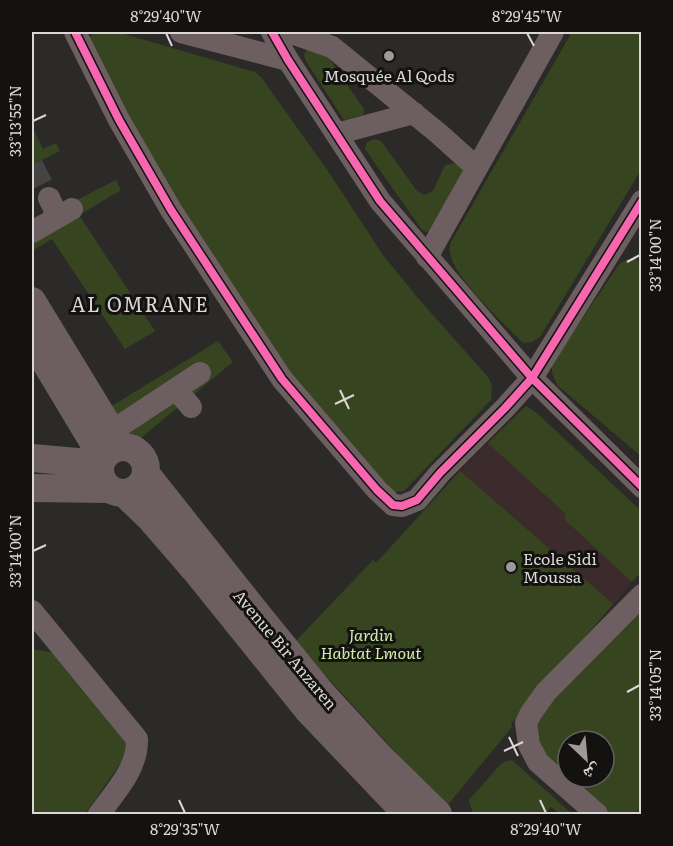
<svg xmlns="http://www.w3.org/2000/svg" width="673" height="846" font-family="Literata,'Noto Naskh Arabic',serif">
<rect width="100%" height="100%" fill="#2c2a28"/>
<path fill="#3c2b2d" d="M 517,414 L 641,572 L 511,724 L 452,479 Z"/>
<path fill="#364520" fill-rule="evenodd" d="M 94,32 L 117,32 L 255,72 L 261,77 L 328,171 L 383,255 L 417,297 L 488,377 L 492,385 L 491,400 L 404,491 L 391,493 L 285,369 L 161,181 L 91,47 L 90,37 Z
M 572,32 L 641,32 L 641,170 L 540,337 L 532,342 L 523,343 C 505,324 452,277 450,252 C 449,248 450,245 451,242 Z
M 311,48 L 323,50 L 364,109 L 363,115 L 344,120 L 306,61 L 304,56 L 306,50 Z
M 32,126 L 43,149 L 56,143 L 60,151 L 32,165 Z
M 374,139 L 381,141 L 417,191 L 424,195 L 433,191 L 445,165 L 457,163 L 463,170 L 435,229 L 427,232 L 422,230 L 365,149 L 367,142 Z
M 116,180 L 121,190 L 79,215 L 155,331 L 125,349 L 52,239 L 32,251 L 32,223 Z
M 628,259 L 636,259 L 641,264 L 641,456 L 557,385 L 552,373 L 552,364 L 620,263 Z
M 218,341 L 233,362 L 136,442 L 110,407 Z
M 526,406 L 537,413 L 641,511 L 641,572 L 632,582 L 564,519 L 566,514 L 488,443 Z
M 460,471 L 613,604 L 511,724 L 512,727 L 446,807 L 295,642 L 373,560 L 376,563 Z
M 641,602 L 641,807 L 635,814 L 606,814 L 540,756 L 532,718 ZM 568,741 L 604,741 L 604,777 L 568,777 Z
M 32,649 L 55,653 L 127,742 L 122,761 L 85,814 L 32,814 Z
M 512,760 L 572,814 L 560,814 L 551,807 L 545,814 L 473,814 L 469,800 L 500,765 L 506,761 Z"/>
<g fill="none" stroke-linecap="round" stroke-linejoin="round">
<path stroke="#464442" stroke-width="22" stroke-dasharray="22 11" stroke-linecap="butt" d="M 32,165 L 49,198"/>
<path stroke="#6d5f61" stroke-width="22" d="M 75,32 L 119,120 L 171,210 L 282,379 L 377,490 L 393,505 L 402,506 L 417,500 L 440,473 L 505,408 L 532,378 L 642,201
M 181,32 L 288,60
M 272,32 L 288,60 L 380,201 L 532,378 L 642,487
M 289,32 L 332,47 L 438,133 L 477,168
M 336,134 L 414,113
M 49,198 L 58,217
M 32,232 L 72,209
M 427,257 L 553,32
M 176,389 L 191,407
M 112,431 L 200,373
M 32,611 L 137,739 C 138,768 116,791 99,814
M 597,814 L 538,762 L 529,745 L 526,723 L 531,713 L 546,692 L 642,595"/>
<path stroke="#6d5f61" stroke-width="28" d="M 32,301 L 121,447
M 32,340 L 103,458
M100 470a23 23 0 1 1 46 0a23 23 0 1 1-46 0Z
M 32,458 L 100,464
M 146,474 L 257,614 L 323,695 L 379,756 L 438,814
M 32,488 L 110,489
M 124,493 L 151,519 L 196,571 L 308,710 L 407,814"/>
<g stroke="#141211" stroke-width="11">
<path id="cycleway" d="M 75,32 L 119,120 L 171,210 L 282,379 L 377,490 L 393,505 L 402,506 L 417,500 L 440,473 L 505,408 L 532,378 L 642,201
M 272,32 L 288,60 L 380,201 L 532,378 L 642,487"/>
</g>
<use href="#cycleway" stroke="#f766af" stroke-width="8"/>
</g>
<path fill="none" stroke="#dad7d6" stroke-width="2" d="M 166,33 L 172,46M 527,33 L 534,46M 33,121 L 46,115M 627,262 L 640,255M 340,390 L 349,409M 335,404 L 354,395M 33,551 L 46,545M 627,692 L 640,685M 509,737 L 518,756M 504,751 L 523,742M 179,800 L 185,813M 540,800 L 546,813"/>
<g fill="#9d9a99" stroke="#141211" stroke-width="2">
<circle cx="389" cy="56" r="6"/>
<circle cx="511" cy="567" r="6"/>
</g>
<g text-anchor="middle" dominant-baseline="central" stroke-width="6" stroke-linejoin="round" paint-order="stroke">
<g font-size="16" fill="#dad7d6" stroke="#141211">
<text x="389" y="75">Mosquée Al Qods</text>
<text x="523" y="558" text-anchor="start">Ecole Sidi<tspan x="523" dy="18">Moussa</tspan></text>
</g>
<g font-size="16" font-style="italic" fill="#cfeea6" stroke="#141211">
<text x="371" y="634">Jardin<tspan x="371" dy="18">Habtat Lmout</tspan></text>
</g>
<g font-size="16" fill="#dad7d6" stroke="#141211">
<text transform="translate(286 649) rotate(50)">Avenue Bir Anzaren</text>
</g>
<g font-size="20" letter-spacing="1.5" fill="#dad7d6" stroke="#141211">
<text x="140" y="303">AL OMRANE</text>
</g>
</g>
<rect width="673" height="846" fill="none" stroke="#141211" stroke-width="66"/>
<g transform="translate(586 759) rotate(154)"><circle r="28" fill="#141211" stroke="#636160" stroke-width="1.5"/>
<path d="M0-4.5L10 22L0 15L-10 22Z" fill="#9d9a99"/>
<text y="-9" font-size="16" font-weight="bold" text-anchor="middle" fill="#dad7d6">ش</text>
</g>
<rect x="33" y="33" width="607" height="780" fill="none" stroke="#dad7d6" stroke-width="2"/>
<g font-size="15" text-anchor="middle" fill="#dad7d6">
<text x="166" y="22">8°29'40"W</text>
<text x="527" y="22">8°29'45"W</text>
<text transform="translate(16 121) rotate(-90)" y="5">33°13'55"N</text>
<text transform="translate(656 255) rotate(-90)" y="5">33°14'00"N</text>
<text transform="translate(16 551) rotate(-90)" y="5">33°14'00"N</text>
<text transform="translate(656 685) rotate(-90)" y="5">33°14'05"N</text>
<text x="185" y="835">8°29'35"W</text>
<text x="546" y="835">8°29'40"W</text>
</g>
</svg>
